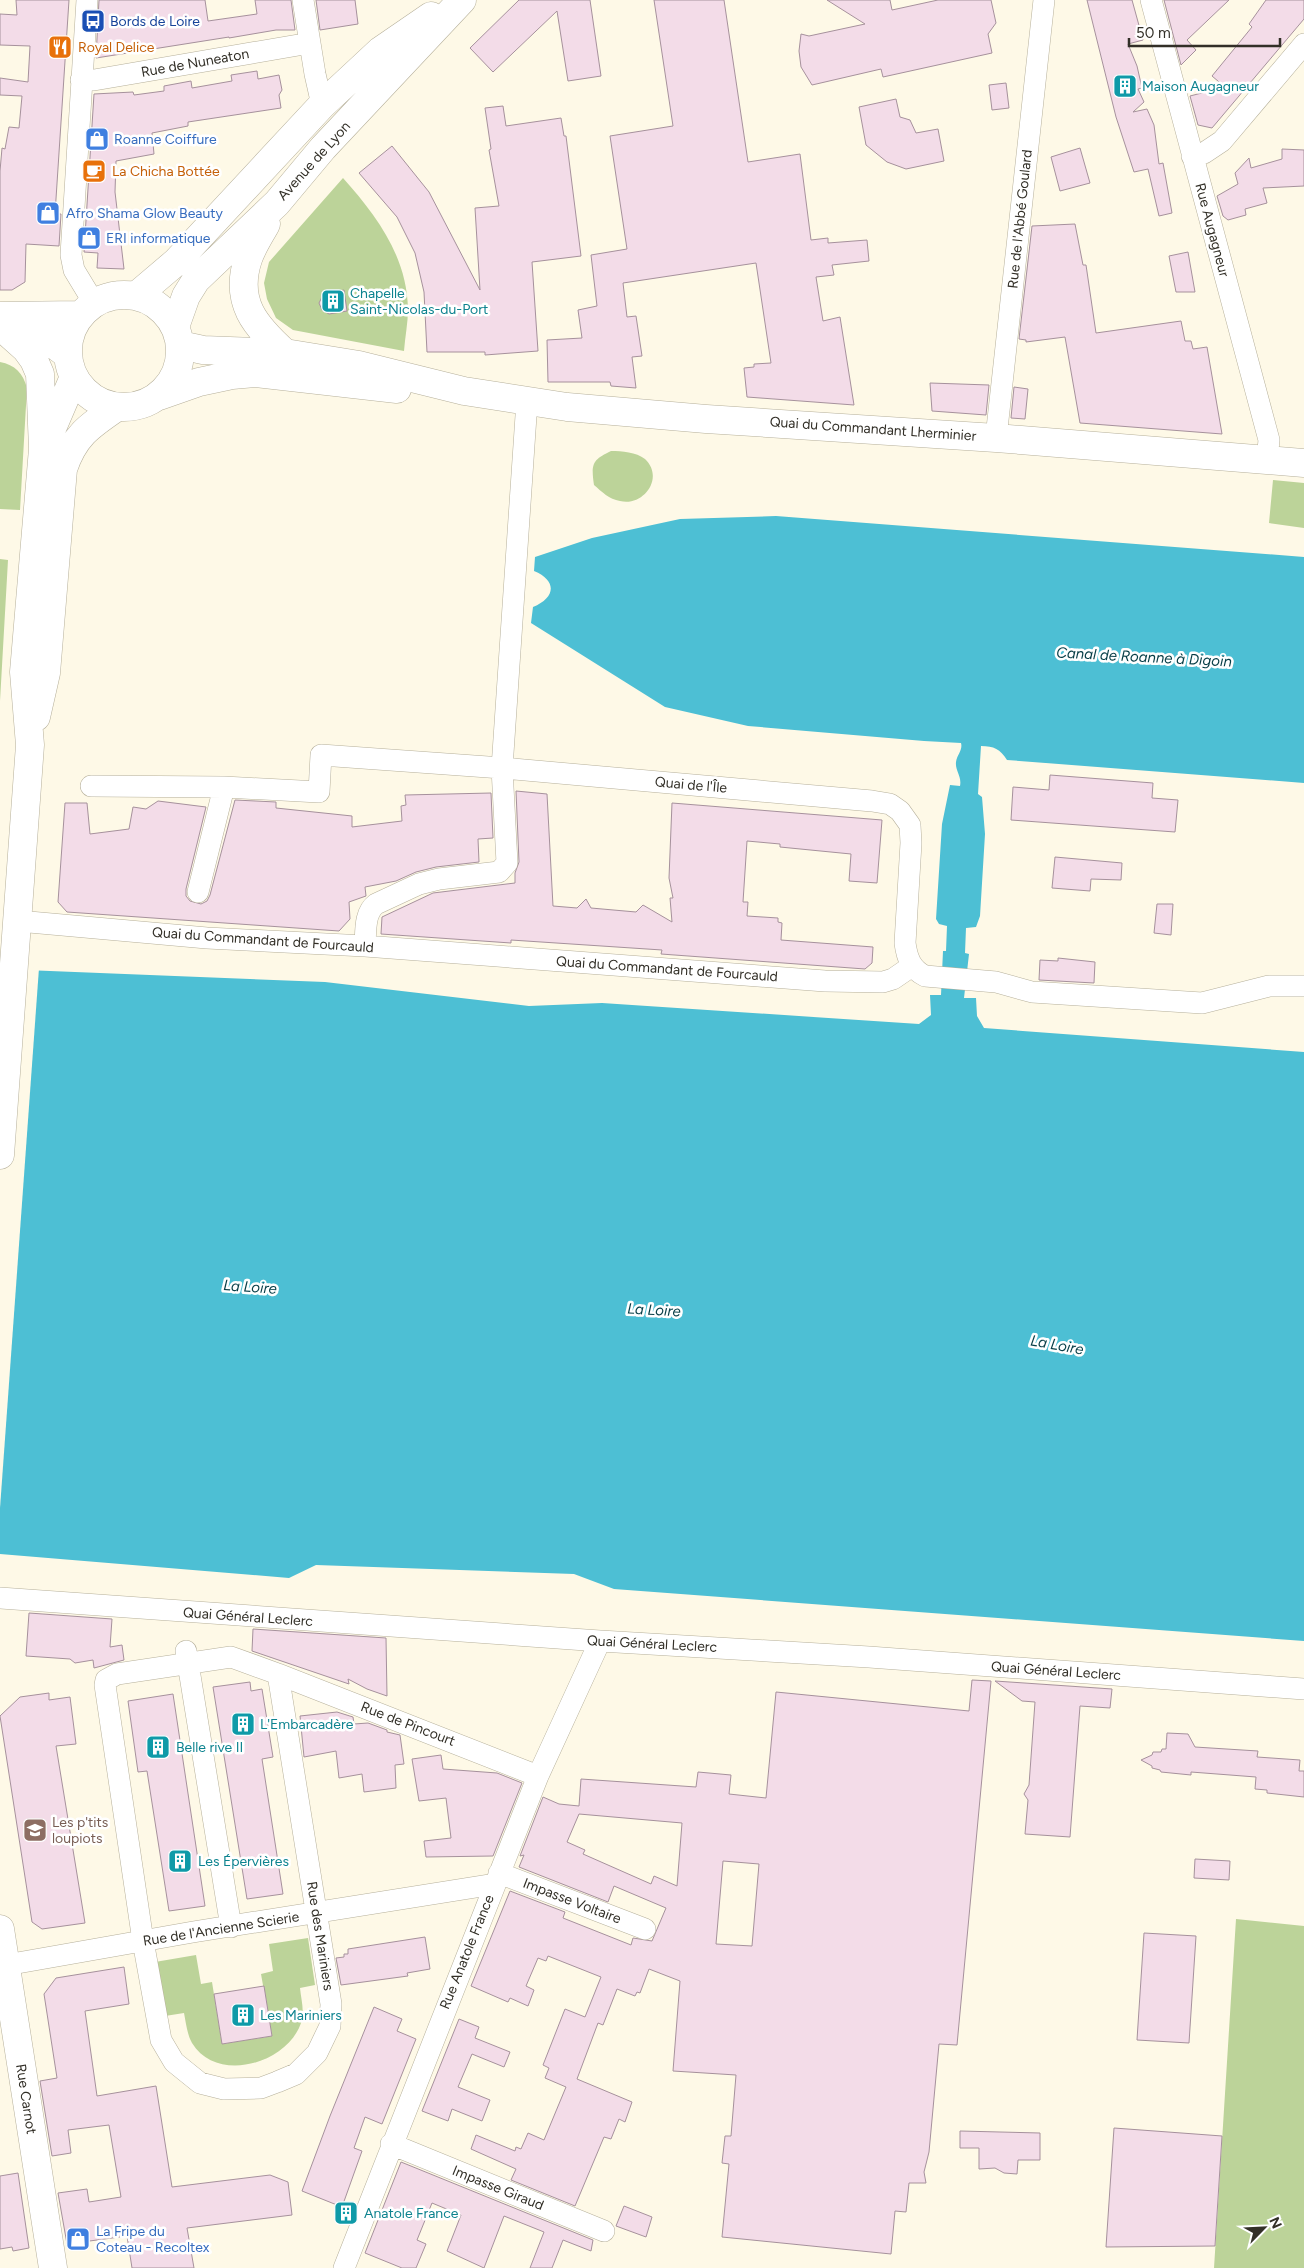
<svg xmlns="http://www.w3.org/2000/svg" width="1304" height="2268" font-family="Figtree,sans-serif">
<rect width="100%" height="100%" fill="#fef9e7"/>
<path fill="#bcd399" d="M 343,178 C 376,215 407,256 408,309 C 408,323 405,337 404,351 L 293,330 L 276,318 L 267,299 L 264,283 L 269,262 Z
M 0,362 C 15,365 23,373 27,388 L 20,510 L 0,509 Z
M 611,451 C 622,451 636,452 645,459 C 665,478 643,507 620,501 C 609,499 602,492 594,485 C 591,464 592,460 611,451 Z
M 1273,480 L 1304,483 L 1304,528 L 1269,523 Z
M 0,559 L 8,560 L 0,701 Z
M 1236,1919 L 1304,1926 L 1304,2268 L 1214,2268 Z
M 308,1938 L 315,1985 L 300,1988 C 301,1999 305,2012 301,2023 C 287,2064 217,2084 192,2043 C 187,2034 186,2023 184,2013 L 165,2016 L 155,1962 L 196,1955 L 201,1984 L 212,1982 L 222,2044 L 272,2036 L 261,1974 L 273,1971 L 269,1944 Z"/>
<path fill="#4dbfd4" d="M 776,516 L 1304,557 L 1304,783 L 1007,760 C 1000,749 994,746 981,746 L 978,794 L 982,797 L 985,834 L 980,916 L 976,927 L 966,928 L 965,953 L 969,954 L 964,998 L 976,998 L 977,1016 L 984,1028 L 1304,1052 L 1304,1641 L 614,1589 L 574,1574 L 316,1565 L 289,1578 L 0,1554 L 0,969 L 325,982 L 529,1006 L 602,1003 L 919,1024 L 931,1015 L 930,995 L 941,995 L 943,951 L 946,951 L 947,926 L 939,924 L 936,919 L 942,824 L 950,785 L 960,786 C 962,776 955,771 956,762 C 957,755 963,750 961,743 L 924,741 L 748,726 L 665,707 L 531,623 L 533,607 C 555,598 558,581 534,571 L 535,557 L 592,538 L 680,519 Z"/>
<path fill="#fef9e7" d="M 0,967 L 39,968 L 0,1508 Z"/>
<path fill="#f3dce8" stroke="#a6919c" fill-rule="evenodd" d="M 16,0 L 69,0 L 55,214 L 61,214 L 59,246 L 26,244 L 25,282 L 12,290 L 0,290 L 0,171 L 2,148 L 5,149 L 9,127 L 19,128 L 22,96 L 0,95 L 0,78 L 28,82 L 30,46 L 0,45 L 0,14 L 17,15 Z
M 99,0 L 205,0 L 208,21 L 257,14 L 255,0 L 291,0 L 295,30 L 276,30 L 229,38 L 229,37 L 96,58 Z
M 316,0 L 355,0 L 358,24 L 320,30 Z
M 519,0 L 590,0 L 601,76 L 568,81 L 557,11 L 493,72 L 470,48 Z
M 654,0 L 724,0 L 748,162 L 800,154 L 811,240 L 828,238 L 828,243 L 867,240 L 869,261 L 832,265 L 834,275 L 816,277 L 823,321 L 840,317 L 854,405 L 747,397 L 744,368 L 754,367 L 754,364 L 771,363 L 756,263 L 623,283 L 627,317 L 636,316 L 642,356 L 632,357 L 636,388 L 611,386 L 610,382 L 548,382 L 547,340 L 582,338 L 578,310 L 597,306 L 591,255 L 627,249 L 610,136 L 673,126 Z
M 827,0 L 890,0 L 892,10 L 938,0 L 991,0 L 996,23 L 988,34 L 992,53 L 883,77 L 881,69 L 812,85 L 801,67 L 799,51 L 801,34 L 809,36 L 865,24 Z
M 1087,0 L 1132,0 L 1143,40 L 1128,44 L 1137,66 L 1142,88 L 1138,89 L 1144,102 L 1133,112 L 1147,109 L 1154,125 L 1159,164 L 1163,163 L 1172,213 L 1159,216 L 1148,169 L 1134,172 L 1116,117 Z
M 1164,0 L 1229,0 L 1187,40 L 1196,50 L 1181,65 Z
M 1266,0 L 1304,0 L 1304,19 L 1212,128 L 1198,125 L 1190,96 L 1225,87 L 1212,76 L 1252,27 L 1249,24 Z
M 257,71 L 258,79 L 279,75 L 282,90 L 279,95 L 281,108 L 188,122 L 188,126 L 152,133 L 154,154 L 116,161 L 115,192 L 124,269 L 97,268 L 98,253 L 84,252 L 94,94 L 133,92 L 134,95 L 164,91 L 164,86 L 191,81 L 192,88 L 232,81 L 231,75 Z
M 1006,83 L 1009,108 L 992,110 L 989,85 Z
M 896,99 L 900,117 L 910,120 L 916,133 L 938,129 L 944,161 L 906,169 L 887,162 L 866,145 L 859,107 Z
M 503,106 L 506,126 L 561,118 L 564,136 L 566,136 L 581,256 L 532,262 L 538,351 L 485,355 L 485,352 L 427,352 L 424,292 L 415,253 L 397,217 L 359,173 L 392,146 L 429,192 L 480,290 L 475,208 L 499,206 L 489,150 L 491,149 L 485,108 Z
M 1080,148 L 1090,183 L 1060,191 L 1051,157 Z
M 1282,149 L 1304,150 L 1304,186 L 1263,188 L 1267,203 L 1245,209 L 1246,215 L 1228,220 L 1223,216 L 1217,196 L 1238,184 L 1235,173 L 1249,158 L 1251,168 L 1282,159 Z
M 1075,224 L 1083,265 L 1086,265 L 1096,333 L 1181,321 L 1185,341 L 1191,341 L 1193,349 L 1207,347 L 1222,434 L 1080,423 L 1065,337 L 1026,342 L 1026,340 L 1019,339 L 1032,226 Z
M 1188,252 L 1195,292 L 1176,292 L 1169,256 Z
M 344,290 L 347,311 L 329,314 L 322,310 L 319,303 L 323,295 Z
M 930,383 L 989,385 L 986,415 L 932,411 Z
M 1014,387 L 1028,389 L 1025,419 L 1011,418 Z
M 1050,775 L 1153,783 L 1152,798 L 1178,800 L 1175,832 L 1011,820 L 1013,787 L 1049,790 Z
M 516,791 L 547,794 L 553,906 L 577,908 L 586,899 L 591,908 L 636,912 L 643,905 L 672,922 L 670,898 L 673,898 L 669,878 L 672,803 L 882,820 L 877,883 L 849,881 L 851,854 L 780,847 L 780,844 L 747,841 L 743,902 L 748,902 L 747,916 L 778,918 L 778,922 L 782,923 L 781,940 L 873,947 L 872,963 L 865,969 L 661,954 L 662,950 L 511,940 L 511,943 L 381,934 L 382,917 L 433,893 L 515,883 L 515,873 L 519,862 Z
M 491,793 L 493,838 L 478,839 L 479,862 L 436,867 L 416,872 L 396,881 L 365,887 L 366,896 L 349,902 L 350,919 L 339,931 L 67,912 L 58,902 L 65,803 L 87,803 L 90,834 L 129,829 L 133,807 L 146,809 L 158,801 L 206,807 L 186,889 L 186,896 L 190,901 L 201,904 L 207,901 L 210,895 L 235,800 L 276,802 L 276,808 L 352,816 L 352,827 L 402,821 L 401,806 L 406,805 L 405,795 Z
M 1055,857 L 1122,863 L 1121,880 L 1091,879 L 1090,891 L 1052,888 Z
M 1157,904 L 1173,904 L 1171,935 L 1154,933 Z
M 1058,958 L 1095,962 L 1094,983 L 1039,980 L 1040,960 L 1058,961 Z
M 29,1613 L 112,1619 L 110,1647 L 122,1645 L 124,1660 L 94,1668 L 93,1660 L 75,1663 L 70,1659 L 26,1656 Z
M 253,1629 L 386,1638 L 387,1696 L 367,1689 L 348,1679 L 349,1684 L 252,1651 Z
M 972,1680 L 991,1681 L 957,2045 L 939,2044 L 929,2152 L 924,2172 L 926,2183 L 909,2183 L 906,2212 L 895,2211 L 891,2254 L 722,2237 L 729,2164 L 722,2163 L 725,2136 L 731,2136 L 736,2075 L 673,2071 L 680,1981 L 649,1969 L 640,1993 L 637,1992 L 635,1996 L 617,1989 L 603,2025 L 598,2023 L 577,2079 L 632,2102 L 625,2122 L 619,2119 L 611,2139 L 604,2137 L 575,2206 L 511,2180 L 516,2169 L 471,2149 L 476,2135 L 515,2151 L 516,2147 L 521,2149 L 528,2133 L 544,2140 L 566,2087 L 545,2078 L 549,2068 L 543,2065 L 565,2009 L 585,2017 L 601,1977 L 548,1956 L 546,1961 L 538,1958 L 526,1986 L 534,1990 L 528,2006 L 510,1998 L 508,2002 L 471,1986 L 510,1891 L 565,1912 L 563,1918 L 631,1945 L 633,1938 L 652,1941 L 666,1908 L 614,1886 L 608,1902 L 519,1867 L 524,1855 L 520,1856 L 543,1797 L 559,1804 L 579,1806 L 581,1779 L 696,1787 L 698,1772 L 731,1775 L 729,1794 L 766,1798 L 776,1692 L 969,1711 ZM 579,1814 L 682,1823 L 677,1886 L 654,1876 L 651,1884 L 583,1854 L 585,1850 L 567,1842 ZM 723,1861 L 759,1864 L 752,1946 L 716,1944 Z
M 995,1681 L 1112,1689 L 1110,1708 L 1080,1706 L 1070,1837 L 1025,1834 L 1028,1800 L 1024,1794 L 1029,1785 L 1035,1702 L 1022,1701 Z
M 250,1682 L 251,1691 L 262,1689 L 273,1757 L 262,1759 L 283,1894 L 247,1899 L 213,1687 Z
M 49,1693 L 49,1700 L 70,1697 L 76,1744 L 56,1746 L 85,1923 L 42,1929 L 32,1922 L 0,1716 L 20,1697 Z
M 173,1694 L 205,1906 L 169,1911 L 147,1771 L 138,1772 L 128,1701 Z
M 337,1712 L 353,1717 L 354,1724 L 368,1723 L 387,1730 L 387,1732 L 400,1735 L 404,1764 L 395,1765 L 396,1788 L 364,1792 L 362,1774 L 339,1778 L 336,1751 L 304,1757 L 300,1716 Z
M 1167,1733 L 1188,1734 L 1195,1747 L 1258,1751 L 1257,1757 L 1300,1760 L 1299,1771 L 1304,1771 L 1304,1797 L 1267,1793 L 1267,1790 L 1255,1789 L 1256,1777 L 1191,1772 L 1191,1775 L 1161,1772 L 1160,1770 L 1152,1768 L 1152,1766 L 1141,1760 L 1152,1755 L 1153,1752 L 1161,1752 L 1162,1749 L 1166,1749 Z
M 441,1755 L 443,1769 L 497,1773 L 522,1783 L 493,1856 L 426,1857 L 424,1841 L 451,1838 L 446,1798 L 419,1801 L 412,1759 Z
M 1195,1859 L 1230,1861 L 1229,1880 L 1194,1878 Z
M 1144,1933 L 1196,1936 L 1189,2043 L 1137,2040 Z
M 425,1937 L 430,1969 L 407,1973 L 408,1976 L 341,1985 L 336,1958 L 344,1957 L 344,1954 L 348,1954 L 348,1949 Z
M 124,1967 L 129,2004 L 85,2011 L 97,2096 L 156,2086 L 172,2187 L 270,2175 L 288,2182 L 292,2215 L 187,2228 L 194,2268 L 132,2268 L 127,2236 L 67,2244 L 58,2193 L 87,2189 L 89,2202 L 121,2197 L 109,2125 L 68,2130 L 71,2153 L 52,2156 L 40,2081 L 57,2078 L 44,1994 L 56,1978 Z
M 264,1986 L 272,2036 L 222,2044 L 214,1994 Z
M 374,2007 L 402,2019 L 397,2031 L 416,2039 L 382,2124 L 365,2117 L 354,2148 L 362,2151 L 342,2207 L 302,2191 L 330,2116 Z
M 459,2019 L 479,2027 L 475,2038 L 510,2052 L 504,2067 L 472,2054 L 458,2087 L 490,2100 L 482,2121 L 452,2109 L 448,2121 L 422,2111 Z
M 1114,2128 L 1222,2136 L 1215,2246 L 1106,2247 Z
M 960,2131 L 1040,2133 L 1040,2160 L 1018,2160 L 1017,2174 L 1004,2173 L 995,2168 L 979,2169 L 979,2148 L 960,2148 Z
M 401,2162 L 593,2240 L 591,2251 L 563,2240 L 552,2268 L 530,2268 L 544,2232 L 504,2216 L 484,2268 L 447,2251 L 461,2215 L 432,2203 L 417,2240 L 426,2244 L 416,2268 L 402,2268 L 365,2253 Z
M 18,2173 L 29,2248 L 13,2251 L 12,2247 L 0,2249 L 0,2176 Z
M 624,2206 L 652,2217 L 646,2237 L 616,2226 Z"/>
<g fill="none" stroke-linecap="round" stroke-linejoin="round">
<g stroke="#b6b09b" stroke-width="22">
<path id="minor" d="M 87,0 L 71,255 L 74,270 L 94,303
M 303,0 L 315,74 L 322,105
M 1151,0 L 1269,440 L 1267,460
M 81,80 L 94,80 L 310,43
M 1192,156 L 1204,153 L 1222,141 L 1304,44
M 996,438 L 1044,0
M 91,786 L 224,787
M 198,892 L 224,787 L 319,792 L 321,755 L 502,768 L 872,801 L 890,804 L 900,811 L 910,825 L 911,843 L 905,943 C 907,958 911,969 925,976 L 996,982 L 1032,992 L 1202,1003 L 1269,986 L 1304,986
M 18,921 L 207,938 L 365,946 L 825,981 L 883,982 L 893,979 L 912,966
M 365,946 C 366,932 364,913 376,904 L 419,884 L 439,879 L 499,872 L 507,863 L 502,768 L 527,401
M 0,1598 L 600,1641 L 869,1657 L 1304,1689
M 186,1651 L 231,1927
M 231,1657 L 278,1674 L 331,2004 L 330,2026 L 317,2053 L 296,2074 L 277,2082 L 261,2088 L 224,2089 L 200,2083 L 174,2062 L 161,2040 L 143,1941 L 105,1685 L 106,1680 L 117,1674 Z
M 278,1674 L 538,1776
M 499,1873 L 645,1929
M 6,1965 L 193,1932 L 495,1884
M 391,2144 L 604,2231
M 344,2268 L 538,1776 L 600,1641"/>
</g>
<g stroke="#b6b09b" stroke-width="29">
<path id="major" d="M 266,224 C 260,235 252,247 248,259 C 234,302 255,326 285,353
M68 351a56 56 0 1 1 112 0a56 56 0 1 1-112 0Z
M 136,296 L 176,262 L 322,105 L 380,51 L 431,16
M 0,316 L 81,315
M 8,318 L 36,331 L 68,355
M 175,327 L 186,296 L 196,280 L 277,203 L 323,148 L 462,0
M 0,328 L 8,333 L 26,349 L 34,360 L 40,374 L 43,449 L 24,672 L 30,745 L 0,1155
M 180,345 L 203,350 L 285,353 L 359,365 L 464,391 L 567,407 L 706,419 L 996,438 L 1304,463
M 159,396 L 199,382 L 232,375 L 256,373 L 397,389
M 47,440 L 74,377
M 36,717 L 46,673 L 63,469 C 74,436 89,426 117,407
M 0,1929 L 53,2268"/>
</g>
<use href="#minor" stroke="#fff" stroke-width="21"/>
<use href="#major" stroke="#fff" stroke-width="28"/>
</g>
<defs>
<g id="bus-square" transform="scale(1.25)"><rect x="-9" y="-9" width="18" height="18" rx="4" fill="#1a4fb4" stroke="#fff"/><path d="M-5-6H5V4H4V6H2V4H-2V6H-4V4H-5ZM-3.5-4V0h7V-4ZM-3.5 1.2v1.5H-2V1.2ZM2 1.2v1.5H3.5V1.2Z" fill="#fff"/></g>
<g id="restaurant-square" transform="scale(1.25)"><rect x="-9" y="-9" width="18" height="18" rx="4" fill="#e8710a" stroke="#fff"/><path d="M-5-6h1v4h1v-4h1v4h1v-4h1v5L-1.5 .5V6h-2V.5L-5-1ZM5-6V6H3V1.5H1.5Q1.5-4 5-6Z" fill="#fff"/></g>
<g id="building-square" transform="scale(1.25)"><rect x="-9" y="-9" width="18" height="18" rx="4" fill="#0f9aa8" stroke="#fff"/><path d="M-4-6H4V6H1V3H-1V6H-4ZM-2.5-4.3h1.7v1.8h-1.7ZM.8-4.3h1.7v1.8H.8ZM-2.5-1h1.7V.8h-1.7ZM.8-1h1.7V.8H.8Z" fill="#fff"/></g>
<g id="shop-square" transform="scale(1.25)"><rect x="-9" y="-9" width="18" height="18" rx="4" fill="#3f7fe0" stroke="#fff"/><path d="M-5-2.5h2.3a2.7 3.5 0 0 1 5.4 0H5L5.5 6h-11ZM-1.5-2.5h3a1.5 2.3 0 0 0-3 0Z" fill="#fff"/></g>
<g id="cafe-square" transform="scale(1.25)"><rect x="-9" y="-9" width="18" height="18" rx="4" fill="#e8710a" stroke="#fff"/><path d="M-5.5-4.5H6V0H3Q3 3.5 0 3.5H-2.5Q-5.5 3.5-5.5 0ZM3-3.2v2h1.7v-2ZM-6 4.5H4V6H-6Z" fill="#fff"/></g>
<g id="school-square" transform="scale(1.25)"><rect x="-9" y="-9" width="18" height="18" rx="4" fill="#8d6e63" stroke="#fff"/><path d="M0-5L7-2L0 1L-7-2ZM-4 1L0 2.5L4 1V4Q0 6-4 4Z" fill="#fff"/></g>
</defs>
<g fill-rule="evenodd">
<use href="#bus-square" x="93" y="21"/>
<use href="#restaurant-square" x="60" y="47"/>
<use href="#building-square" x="1125" y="86"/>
<use href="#shop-square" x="97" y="139"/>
<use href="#cafe-square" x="94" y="171"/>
<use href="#shop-square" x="48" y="213"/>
<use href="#shop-square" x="89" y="238"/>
<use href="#building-square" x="333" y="301"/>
<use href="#building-square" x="243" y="1724"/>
<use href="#building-square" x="158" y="1747"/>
<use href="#school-square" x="35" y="1830"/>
<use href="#building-square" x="180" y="1861"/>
<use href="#building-square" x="243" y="2015"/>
<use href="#building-square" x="346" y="2213"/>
<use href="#shop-square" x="78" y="2239"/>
</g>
<g text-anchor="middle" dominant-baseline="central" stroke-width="5" stroke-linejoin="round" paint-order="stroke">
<g font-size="14" fill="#164399" stroke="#fff" text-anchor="start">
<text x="110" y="21">Bords de Loire</text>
</g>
<g font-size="14" fill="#c56008" stroke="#fff" text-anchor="start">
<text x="78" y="47">Royal Delice</text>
<text x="112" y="171">La Chicha Bottée</text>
</g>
<g font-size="14" fill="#322f27" stroke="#fff">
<text transform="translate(195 63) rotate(-10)">Rue de Nuneaton</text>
<text transform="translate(314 161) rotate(-48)">Avenue de Lyon</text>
<text transform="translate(1020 219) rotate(-84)">Rue de l'Abbé Goulard</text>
<text transform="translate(1212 230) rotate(75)">Rue Augagneur</text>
<text transform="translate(873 429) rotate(4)">Quai du Commandant Lherminier</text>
<text transform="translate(691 785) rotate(5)">Quai de l'Île</text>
<text transform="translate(263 940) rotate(4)">Quai du Commandant de Fourcauld</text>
<text transform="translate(667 969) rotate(4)">Quai du Commandant de Fourcauld</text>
<text transform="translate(248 1617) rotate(4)">Quai Général Leclerc</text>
<text transform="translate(652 1644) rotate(3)">Quai Général Leclerc</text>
<text transform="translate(1056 1671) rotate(4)">Quai Général Leclerc</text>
<text transform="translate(408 1724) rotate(21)">Rue de Pincourt</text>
<text transform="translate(572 1901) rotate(21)">Impasse Voltaire</text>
<text transform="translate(221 1929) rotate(-9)">Rue de l'Ancienne Scierie</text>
<text transform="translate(320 1936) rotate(81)">Rue des Mariniers</text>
<text transform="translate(467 1952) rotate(-68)">Rue Anatole France</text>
<text transform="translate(26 2099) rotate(81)">Rue Carnot</text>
<text transform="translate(498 2188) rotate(22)">Impasse Giraud</text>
</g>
<g font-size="14" fill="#0d838f" stroke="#fff" text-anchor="start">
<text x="1142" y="86">Maison Augagneur</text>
<text x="350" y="293">Chapelle<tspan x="350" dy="16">Saint-Nicolas-du-Port</tspan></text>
<text x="260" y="1724">L'Embarcadère</text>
<text x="176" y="1747">Belle rive II</text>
<text x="198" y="1861">Les Épervières</text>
<text x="260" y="2015">Les Mariniers</text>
<text x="364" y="2213">Anatole France</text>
</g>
<g font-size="14" fill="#366cbe" stroke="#fff" text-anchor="start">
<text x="114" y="139">Roanne Coiffure</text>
<text x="66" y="213">Afro Shama Glow Beauty</text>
<text x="106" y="238">ERI informatique</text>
<text x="96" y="2231">La Fripe du<tspan x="96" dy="16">Coteau - Recoltex</tspan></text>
</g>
<g font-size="14" fill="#785e54" stroke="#fff" text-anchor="start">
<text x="52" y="1822">Les p'tits<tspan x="52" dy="16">loupiots</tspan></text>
</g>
<g font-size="15" font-style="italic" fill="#063d46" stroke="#fff">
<text transform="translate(1144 657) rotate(3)">Canal de Roanne à Digoin</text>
<text transform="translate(250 1287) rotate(4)">La Loire</text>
<text transform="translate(654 1310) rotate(3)">La Loire</text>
<text transform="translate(1057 1345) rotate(10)">La Loire</text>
</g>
</g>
<g transform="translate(1264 2228) rotate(66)" stroke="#ffffff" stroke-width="4" paint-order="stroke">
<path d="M0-4L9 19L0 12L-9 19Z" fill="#322f27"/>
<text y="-8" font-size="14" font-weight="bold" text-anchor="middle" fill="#322f27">N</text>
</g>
<path d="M1129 38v8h151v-8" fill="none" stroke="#322f27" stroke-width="2.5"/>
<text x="1136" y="38" font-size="15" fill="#322f27" stroke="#ffffff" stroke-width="4" paint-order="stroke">50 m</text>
</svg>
